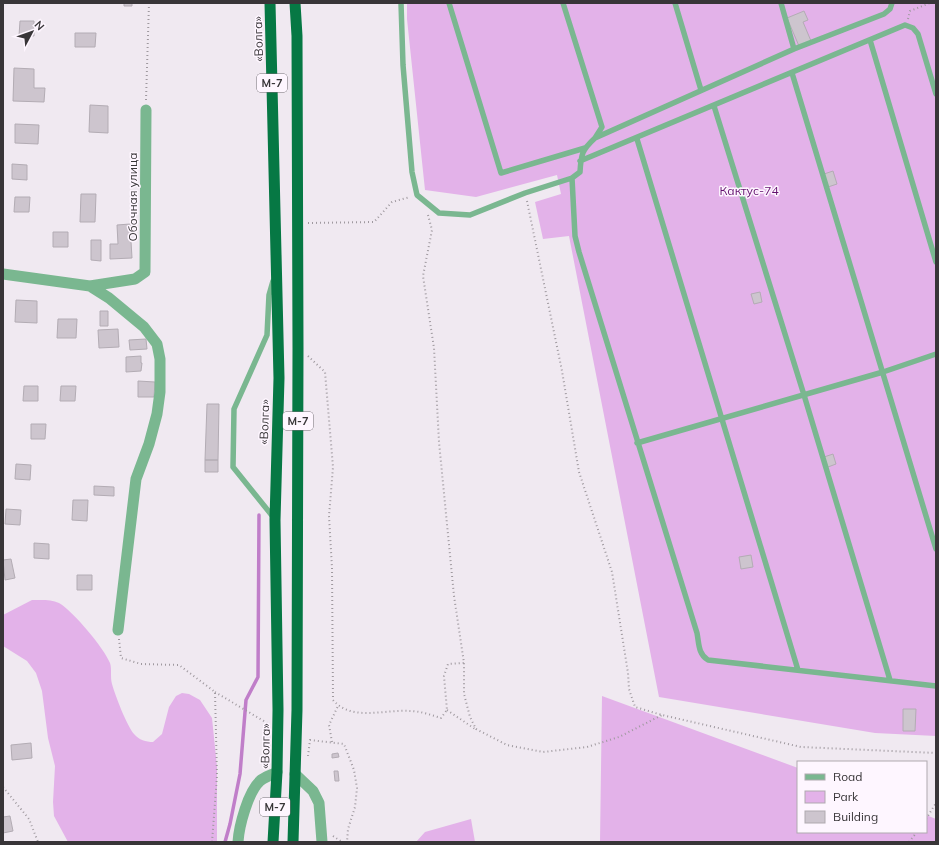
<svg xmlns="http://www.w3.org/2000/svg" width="939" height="845" font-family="Mulish,sans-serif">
<rect width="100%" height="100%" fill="#f0e9f1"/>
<path fill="#e3b2e9" d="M 407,3 L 936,3 L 936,736 L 875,733 L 659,697 L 569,236 L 543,239 L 535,202 L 561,194 L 557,175 L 476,197 L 425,190 L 407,19 Z
M 32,600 C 40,600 51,599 59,603 C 73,611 104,648 110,663 C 112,669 110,677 112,684 C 115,695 127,726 134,734 C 139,740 146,742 153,742 L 162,734 L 169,707 L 176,696 L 182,693 L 189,694 L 200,700 L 212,718 L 217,767 L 217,842 L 68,842 L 54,816 L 53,802 L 55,766 L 48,738 L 42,691 L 36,673 L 27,661 L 3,646 L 3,615 Z
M 602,696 L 798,768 L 798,832 L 926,832 L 926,815 L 936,819 L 936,842 L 600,842 Z
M 471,819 L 475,842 L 416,842 L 425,832 Z"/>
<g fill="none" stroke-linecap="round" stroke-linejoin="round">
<path stroke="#c07ec9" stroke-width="3.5" d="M 225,842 L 230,824 L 240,774 L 246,700 L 258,677 L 259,515"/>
</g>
<path fill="#cdc5ce" stroke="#b3acb4" d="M 124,3 L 132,3 L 132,6 L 124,6 Z
M 804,11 L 808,20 L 803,22 L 811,41 L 799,46 L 787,18 Z
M 20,21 L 34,21 L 34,36 L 19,36 Z
M 75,33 L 96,33 L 95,47 L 75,47 Z
M 14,68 L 34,69 L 34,88 L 45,88 L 44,102 L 13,101 Z
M 90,105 L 108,106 L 108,133 L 89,132 Z
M 15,124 L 39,125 L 38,144 L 15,143 Z
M 12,164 L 27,165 L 27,180 L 12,179 Z
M 833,171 L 837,184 L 828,187 L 824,174 Z
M 81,194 L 96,194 L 95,222 L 80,222 Z
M 15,197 L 30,197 L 29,212 L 14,212 Z
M 130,224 L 132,258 L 110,259 L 110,244 L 118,244 L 117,225 Z
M 53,232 L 68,232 L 68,247 L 53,247 Z
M 91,240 L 101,240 L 101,261 L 91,260 Z
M 760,292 L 762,302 L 754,304 L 751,294 Z
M 16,300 L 37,301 L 37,323 L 15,322 Z
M 100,311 L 108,311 L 108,326 L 100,326 Z
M 58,319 L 77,319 L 76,338 L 57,338 Z
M 118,329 L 119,347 L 99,348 L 98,330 Z
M 146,339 L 147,349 L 130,350 L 129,340 Z
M 141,356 L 141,363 L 142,363 L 141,371 L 126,372 L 126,357 Z
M 138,381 L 155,382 L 154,397 L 138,397 Z
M 24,386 L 38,386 L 38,401 L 23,401 Z
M 61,386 L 76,386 L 75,401 L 60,401 Z
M 207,404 L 219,404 L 218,460 L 205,460 Z
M 31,424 L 46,424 L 45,439 L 31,439 Z
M 833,454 L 836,464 L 828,467 L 824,457 Z
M 205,460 L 218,460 L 218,472 L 205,472 Z
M 16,464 L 31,465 L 30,480 L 15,479 Z
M 94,486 L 114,487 L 114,496 L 94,495 Z
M 73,500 L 88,500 L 87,521 L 72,520 Z
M 6,509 L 21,510 L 20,525 L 5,524 Z
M 34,543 L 49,544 L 49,559 L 34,558 Z
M 751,555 L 753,567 L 741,569 L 739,557 Z
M 11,559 L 15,578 L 5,580 L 3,560 Z
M 77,575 L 92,575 L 92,590 L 77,590 Z
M 903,709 L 916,709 L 915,731 L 903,731 Z
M 31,743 L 32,758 L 12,760 L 11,745 Z
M 338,753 L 339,757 L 332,758 L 332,754 Z
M 334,771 L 338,771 L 339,781 L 335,781 Z
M 10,816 L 13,831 L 3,833 L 3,817 Z"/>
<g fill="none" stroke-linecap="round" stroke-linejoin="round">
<path stroke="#9f999f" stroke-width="2" stroke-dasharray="1 3" stroke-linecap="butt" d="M 908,19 L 910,11 L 930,3
M 146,100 L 149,3
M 527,201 L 562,371 L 579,472 L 612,572 L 628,673 L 629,689 L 635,707 L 662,715 L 801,747 L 936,753
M 428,215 L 432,230 L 423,276 L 434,348 L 439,442 L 454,596 L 464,663 L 464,694 L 470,717 L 476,729 L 507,745 L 543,752 L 587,747 L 619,737 L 662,715
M 308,223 L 374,222 L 392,202 L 410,197
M 308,356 L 325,372 L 333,467 L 329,516 L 332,568 L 333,700 C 352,722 385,709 410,711 C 420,711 431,715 441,718 L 447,710 L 444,676 L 448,664 L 464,663
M 119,639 L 121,658 L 141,664 L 179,665 L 215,692 L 217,776 L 212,842
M 215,692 L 267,723
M 447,710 L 475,729
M 332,742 L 329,725 L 338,706
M 308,756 L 310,740 L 344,744 L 354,770 L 357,788 L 355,807 L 348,829 L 347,842
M 3,787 L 29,819 L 38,842
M 926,819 L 936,803
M 333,836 L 342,842
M 909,842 L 917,832"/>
<path stroke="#7ab790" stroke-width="5.5" d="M 401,3 L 403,65 L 412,172 L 417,195 L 439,213 L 470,215 L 525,193 L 572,178 L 580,172 C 581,154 582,150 595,138 L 794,49 L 884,14 L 890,9 L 892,3
M 449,3 L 501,173 L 585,148
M 563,3 L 602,127 L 595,138
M 675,3 L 701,90
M 781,3 L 794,49
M 870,40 L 936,262
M 792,73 L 936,549
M 714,106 L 804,395 L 890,680
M 637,139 L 798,670
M 580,161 L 905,25 L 913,28 L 918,34 L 936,94
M 572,178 L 575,236 L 579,252 L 697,633 C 699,643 698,654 708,660 L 936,686
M 273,281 L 269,295 L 267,335 L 234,409 L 233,467 L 274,518
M 637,443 L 883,372 L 936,354"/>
<path stroke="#7ab790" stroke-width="11" d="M 3,274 L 90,286 L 135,279 L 145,272 L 146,110
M 90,286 L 109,298 L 144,327 L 157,344 L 160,359 L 160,392 L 157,414 L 149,444 L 136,479 L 118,630
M 295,774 L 313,791 L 319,803 L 322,842
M 238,842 C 239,826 248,792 260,781 C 264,777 272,775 277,772"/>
<path stroke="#067844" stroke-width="11" d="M 270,3 L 279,378 L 275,520 L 278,710 L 277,772 L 273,842
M 293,842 L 297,710 L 298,348 L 297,36 L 295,3"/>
</g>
<g text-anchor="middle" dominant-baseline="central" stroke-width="3" stroke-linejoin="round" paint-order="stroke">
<g fill="#fef6ff" stroke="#736f74" stroke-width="1">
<rect x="257" y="74" width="30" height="18" rx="3"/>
<rect x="283" y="412" width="30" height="18" rx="3"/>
<rect x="260" y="798" width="30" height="18" rx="3"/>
</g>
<g font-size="11" font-weight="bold" fill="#383538">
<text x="272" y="83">М-7</text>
<text x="298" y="421">М-7</text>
<text x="275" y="807">М-7</text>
</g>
<g font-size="12" fill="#383538" stroke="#fef6ff">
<text transform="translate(258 39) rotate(-92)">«Волга»</text>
<text transform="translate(132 197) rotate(-90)">Обочная улица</text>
<text transform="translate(264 422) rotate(-88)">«Волга»</text>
<text transform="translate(265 746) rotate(-89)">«Волга»</text>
</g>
<g font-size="12" fill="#64116f" stroke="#fef6ff">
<text x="749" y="190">Кактус-74</text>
</g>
</g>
<rect width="939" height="845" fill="none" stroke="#383538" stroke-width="8"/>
<rect x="797" y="761" width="130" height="72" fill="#fef6ff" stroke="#afa9af"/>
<rect x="805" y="774" width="20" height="6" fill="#7ab790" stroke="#afa9af"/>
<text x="833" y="781" font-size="12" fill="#383538">Road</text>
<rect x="805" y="791" width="20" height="12" fill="#e3b2e9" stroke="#afa9af"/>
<text x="833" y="801" font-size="12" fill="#383538">Park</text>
<rect x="805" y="811" width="20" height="12" fill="#cdc5ce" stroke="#afa9af"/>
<text x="833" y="821" font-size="12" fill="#383538">Building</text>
<g transform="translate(32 32) rotate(49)" stroke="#fef6ff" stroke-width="3" paint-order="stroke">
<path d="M0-3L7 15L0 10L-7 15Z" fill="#383538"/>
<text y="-6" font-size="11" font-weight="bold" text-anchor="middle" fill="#383538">N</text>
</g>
</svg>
